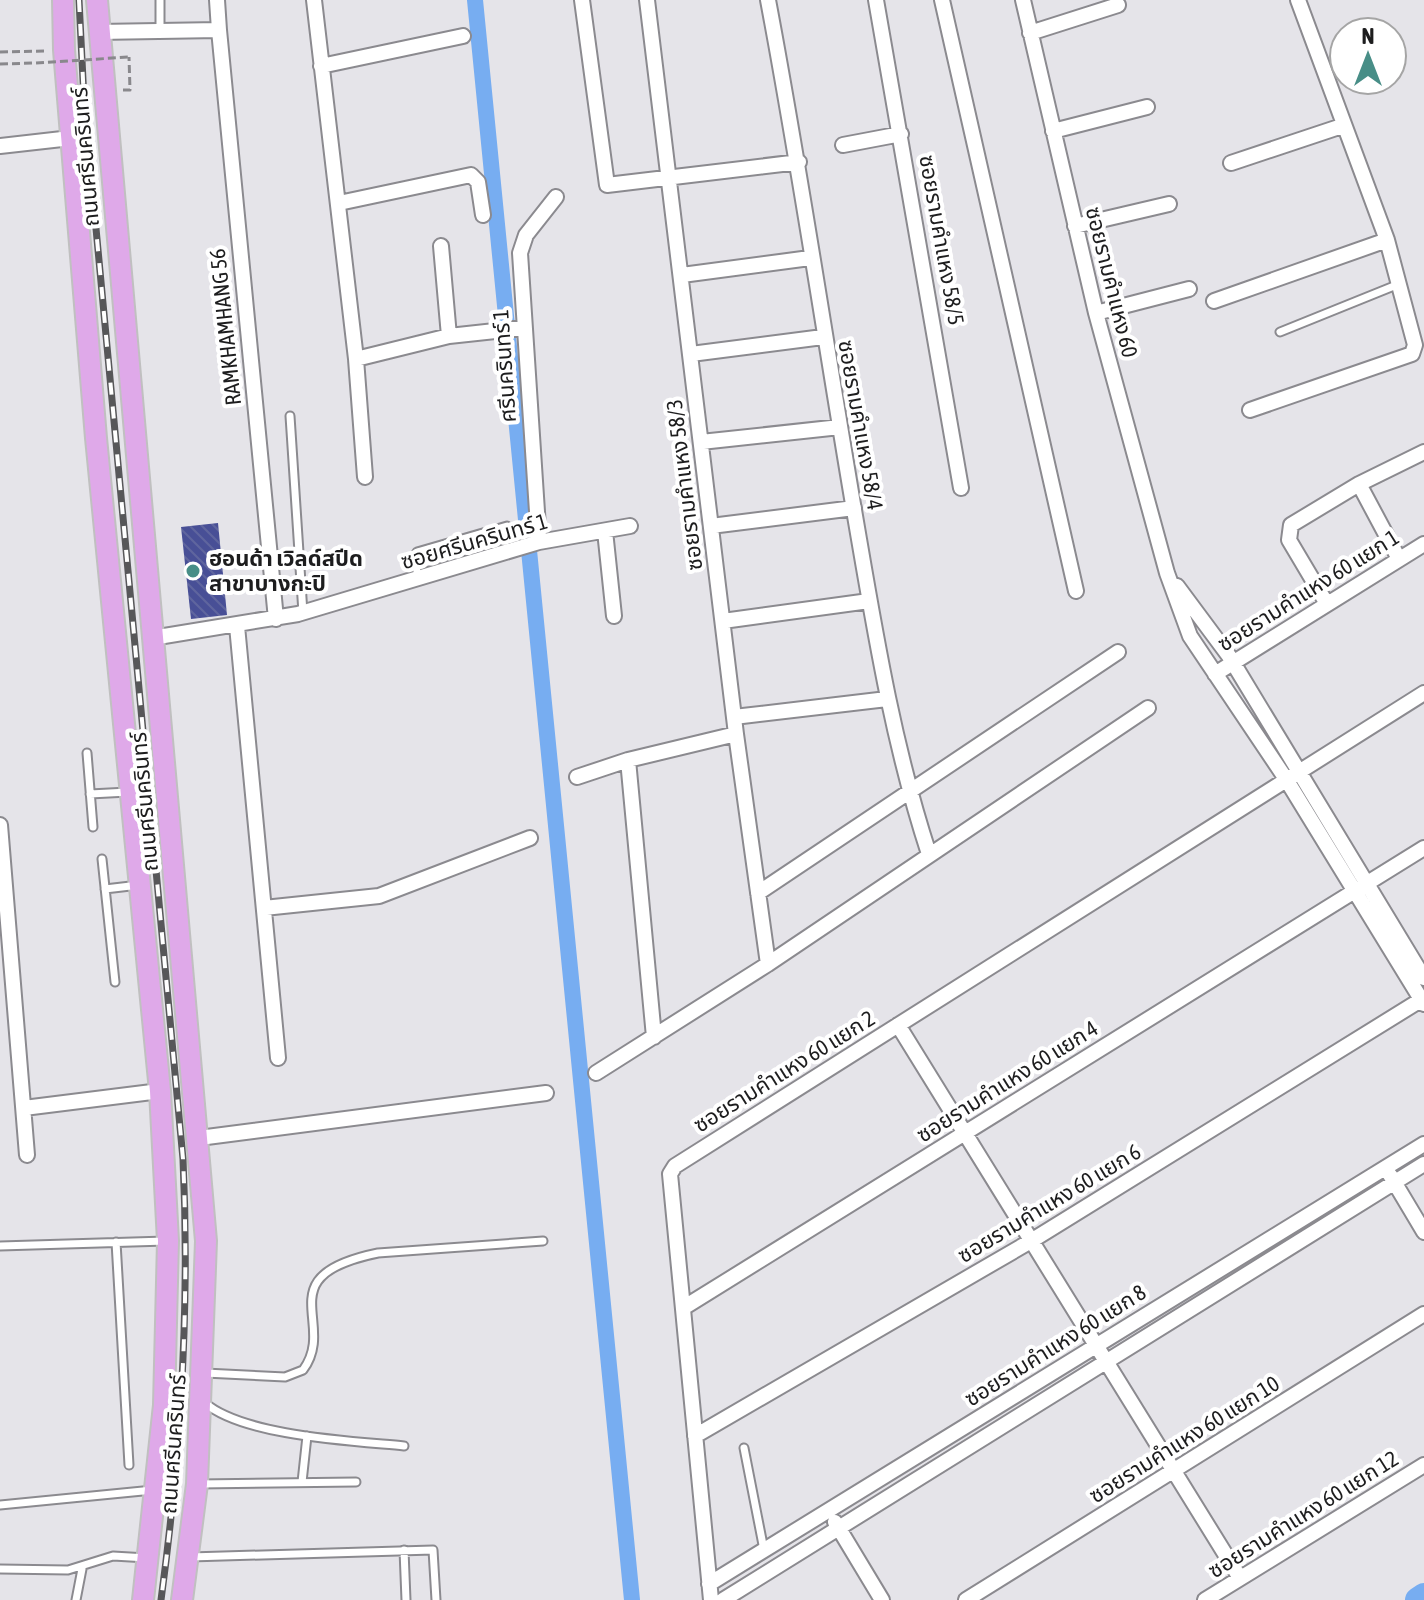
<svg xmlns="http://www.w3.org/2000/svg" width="1424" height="1600" font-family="'Asap Condensed','Noto Sans Thai',sans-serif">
<defs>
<pattern id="building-back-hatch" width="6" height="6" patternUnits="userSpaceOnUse" patternTransform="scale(2)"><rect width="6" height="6" fill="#484f96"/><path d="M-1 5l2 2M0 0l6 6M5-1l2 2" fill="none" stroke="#5f659e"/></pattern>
</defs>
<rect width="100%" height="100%" fill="#e5e4e9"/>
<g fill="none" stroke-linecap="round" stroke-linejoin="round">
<path stroke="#77adf1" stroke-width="16" d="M 475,0 L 632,1600"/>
<path stroke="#77adf1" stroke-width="26" d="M 1418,1600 L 1424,1596"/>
</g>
<path fill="url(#building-back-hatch)" d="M 218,523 L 227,615 L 191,619 L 181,527 Z"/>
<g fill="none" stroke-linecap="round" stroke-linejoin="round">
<g stroke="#8b8a8f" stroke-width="11">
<path id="lane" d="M 160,30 L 160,0
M 1280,332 L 1399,284
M 290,416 L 303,613
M 419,579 L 414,559 L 417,552 L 507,526
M 87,753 L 93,827
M 90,794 L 128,792
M 102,859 L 115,982
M 105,889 L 139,885
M 116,1242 L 129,1465
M 0,1246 L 166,1241
M 205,1373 L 285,1377 L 303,1370 C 338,1323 266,1276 378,1253 L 543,1241
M 205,1403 C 244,1436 352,1441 404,1446
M 744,1448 L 764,1550
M 302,1482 L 307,1436
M 198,1484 L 356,1482
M 0,1505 L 153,1490
M 404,1550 L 406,1600
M 190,1557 L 433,1550 L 436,1600
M 0,1569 L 68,1570 L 113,1556 L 147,1558
M 76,1600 L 82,1569"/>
</g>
<g stroke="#8b8a8f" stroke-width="18">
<path id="street" d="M 314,0 L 356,359 L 365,477
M 582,0 L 607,185 L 799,162
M 647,0 L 736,734 L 768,964
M 768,0 C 800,169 825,340 854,510 C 874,626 892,741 929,854
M 876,0 L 961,488
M 942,0 L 1076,591
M 1023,0 L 1096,313 L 1167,573 L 1190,636 L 1286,779 L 1424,1004
M 219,30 L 276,619
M 98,32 L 219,30 L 217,0
M 1030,33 L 1118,5
M 321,66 L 463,36
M 1053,131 L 1147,107
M 843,145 L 901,134
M 0,146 L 71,138
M 1231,163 L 1342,126
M 339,203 L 471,175 L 478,182 L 483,215
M 1075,226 L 1169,204
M 441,246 L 449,336
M 682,275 L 810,258
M 1214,301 L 1387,240
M 1096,313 L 1189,289
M 691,354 L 823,337
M 356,359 L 449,336 L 523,328
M 1250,410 L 1412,354 L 1415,345 L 1387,240 L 1298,0
M 701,442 L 840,427
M 1359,484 L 1399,559
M 711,526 L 854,508
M 605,531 L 614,616
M 539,542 L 520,253 L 526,235 L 556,197
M 1177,586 L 1229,656 L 1424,978
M 1327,604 L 1289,540 L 1291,525 L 1359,484 L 1424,452
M 723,621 L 869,601
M 237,626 L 278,1058
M 152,638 L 298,614 L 539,542 L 630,526
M 1215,674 L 1424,544
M 734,717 L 887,699
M 628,760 L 654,1037
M 577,777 L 628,760 L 736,734
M 0,825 L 27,1155
M 758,893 L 1118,652
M 264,908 L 379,896 L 530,838
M 898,1025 L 1240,1578
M 596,1073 L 768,964 L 1148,708
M 24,1108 L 160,1091
M 199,1138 L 546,1093
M 1390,1175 L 1424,1232
M 683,1308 L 1424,848
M 695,1436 L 1031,1241 L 1424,998
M 835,1522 L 882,1600
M 709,1584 L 1424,1144
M 711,1600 L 670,1174 L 675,1166 L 1424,693
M 723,1600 L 1424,1164
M 966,1600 L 1424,1314
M 1205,1600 L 1424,1465"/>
</g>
<g stroke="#c0c0c0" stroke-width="24">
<path id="primary" d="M 63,0 L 64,50 L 96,438 L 160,1091 L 168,1241 L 164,1405 L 143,1600
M 97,0 L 206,1241 L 197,1484 L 182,1600"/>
</g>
<path stroke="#89888c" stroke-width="3" stroke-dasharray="8 4" stroke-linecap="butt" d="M 0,52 L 48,51
M 0,64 L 36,63
M 123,90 L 130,90 L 129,57"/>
<use href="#lane" stroke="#fff" stroke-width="7"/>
<use href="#street" stroke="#fff" stroke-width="14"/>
<use href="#primary" stroke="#dfa9e9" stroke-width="20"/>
<g stroke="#575759" stroke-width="7">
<path id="rail" d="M 79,0 L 84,100 L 183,1159 C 190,1308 181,1452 161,1600"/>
</g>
<use href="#rail" stroke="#fff" stroke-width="4" stroke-dasharray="12" stroke-linecap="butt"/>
<path stroke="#89888c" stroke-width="3" stroke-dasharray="8 4" stroke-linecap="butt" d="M 36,63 L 129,57"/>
</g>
<circle fill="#488e87" stroke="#fff" stroke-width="3" cx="193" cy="571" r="8"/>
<g text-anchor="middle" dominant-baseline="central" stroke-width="8" stroke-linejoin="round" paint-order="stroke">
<g font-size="22" fill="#1d1d1e" stroke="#fff">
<text transform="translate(85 157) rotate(-95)">ถนนศรีนครินทร์</text>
<text transform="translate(942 240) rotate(80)">ซอยรามคำแหง 58/5</text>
<text transform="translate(1112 282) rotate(76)">ซอยรามคำแหง 60</text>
<text transform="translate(225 327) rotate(-96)">RAMKHAMHANG 56</text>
<text transform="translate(504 366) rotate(-94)">ศรีนครินทร์ 1</text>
<text transform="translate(861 425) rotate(80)">ซอยรามคำแหง 58/4</text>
<text transform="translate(684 485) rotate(-97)">ซอยรามคำแหง 58/3</text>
<text transform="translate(474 541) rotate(-16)">ซอยศรีนครินทร์ 1</text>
<text transform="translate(1308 590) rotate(-32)">ซอยรามคำแหง 60 แยก 1</text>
<text transform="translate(144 802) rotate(-95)">ถนนศรีนครินทร์</text>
<text transform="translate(784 1071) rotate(-32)">ซอยรามคำแหง 60 แยก 2</text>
<text transform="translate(1007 1081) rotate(-32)">ซอยรามคำแหง 60 แยก 4</text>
<text transform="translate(1049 1203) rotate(-31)">ซอยรามคำแหง 60 แยก 6</text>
<text transform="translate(1055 1345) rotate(-32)">ซอยรามคำแหง 60 แยก 8</text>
<text transform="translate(1184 1439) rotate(-32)">ซอยรามคำแหง 60 แยก 10</text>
<text transform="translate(173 1444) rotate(-86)">ถนนศรีนครินทร์</text>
<text transform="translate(1303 1514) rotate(-32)">ซอยรามคำแหง 60 แยก 12</text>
</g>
<g font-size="22" font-weight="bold" fill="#1d1d1e" stroke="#fff" text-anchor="start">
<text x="209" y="558">ฮอนด้า เวิลด์สปีด<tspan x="209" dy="25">สาขาบางกะปิ</tspan></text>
</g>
</g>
<g transform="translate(1368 56)"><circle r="38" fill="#ffffff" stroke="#a5a5a5" stroke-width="2"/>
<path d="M0-6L14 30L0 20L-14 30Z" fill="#488e87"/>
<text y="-12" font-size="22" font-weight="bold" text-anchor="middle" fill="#1d1d1e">N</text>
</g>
</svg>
